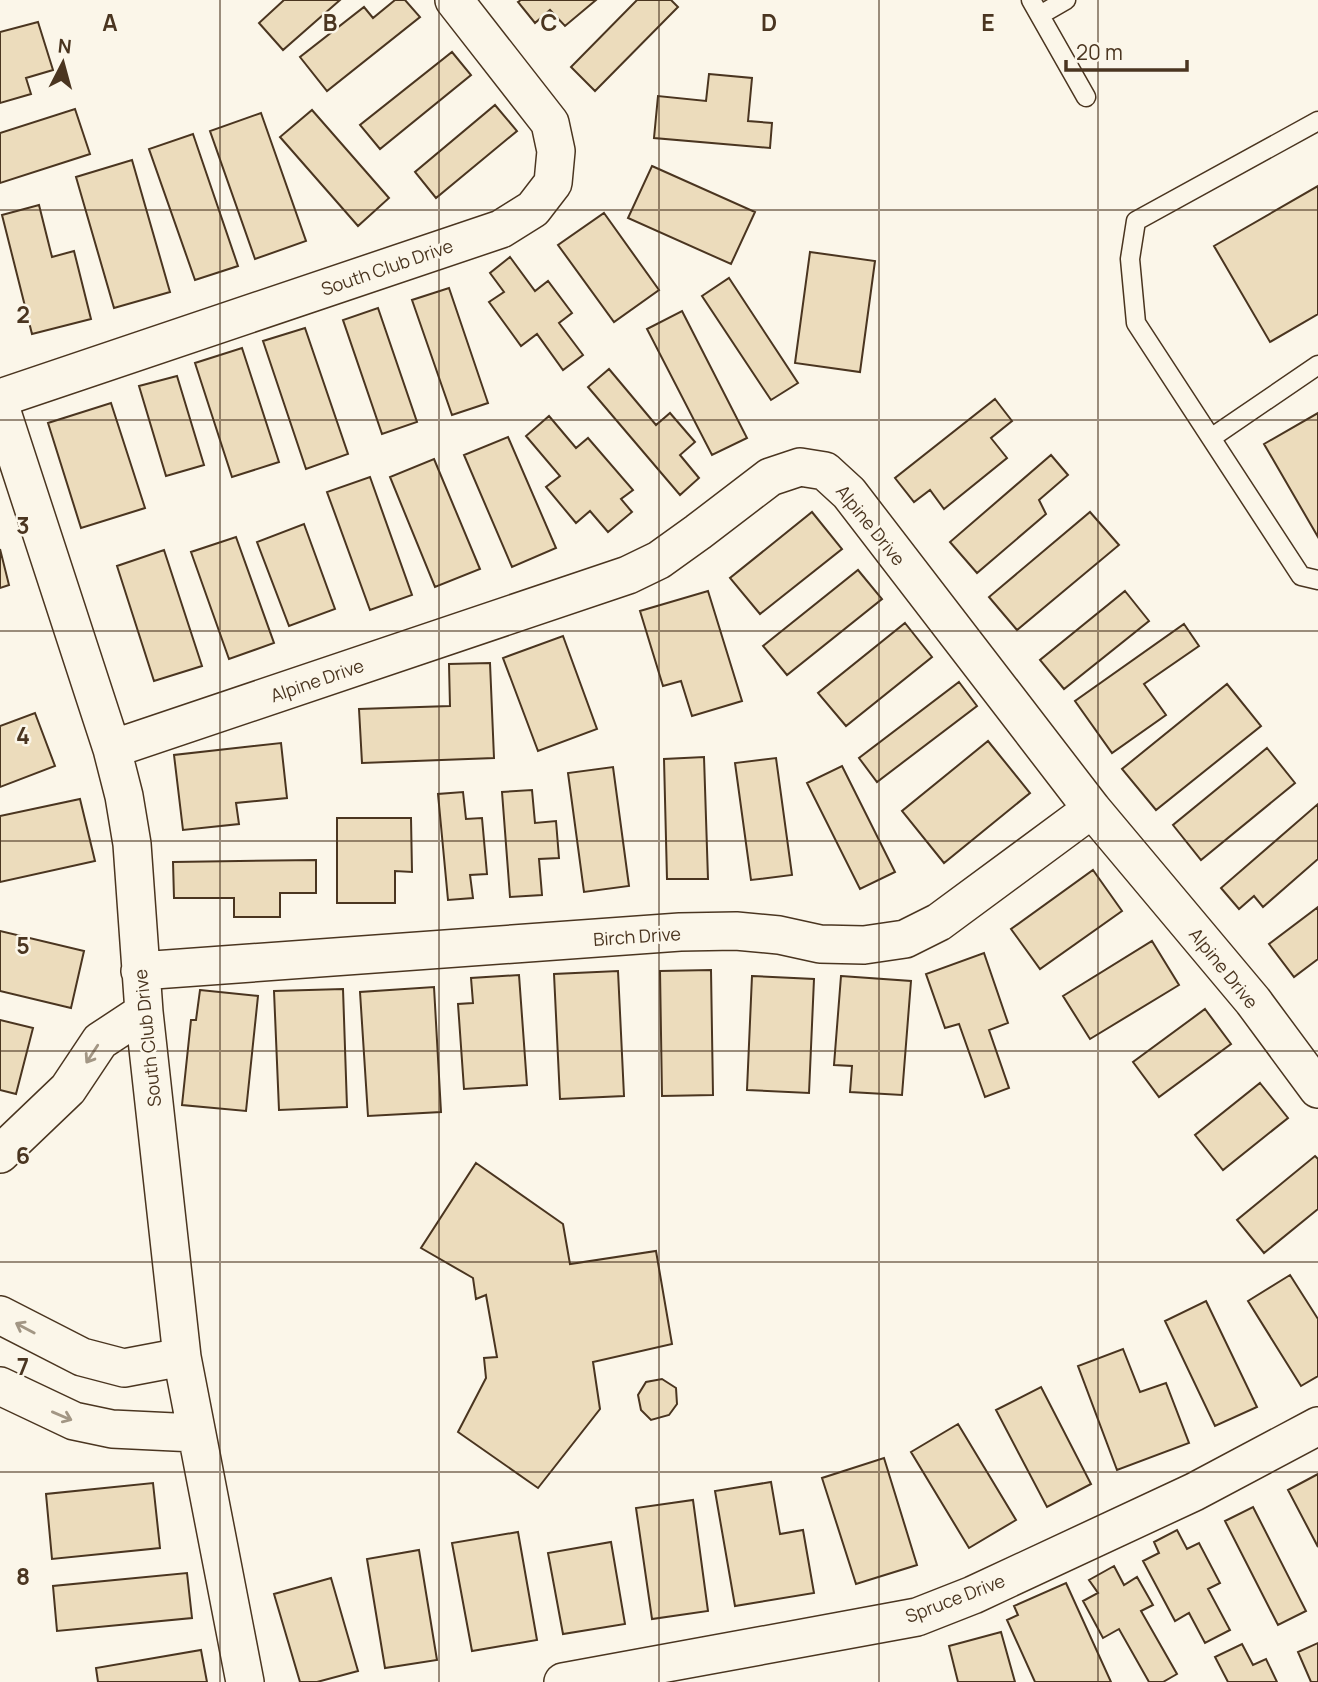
<svg xmlns="http://www.w3.org/2000/svg" width="1318" height="1682" font-family="Manrope,sans-serif">
<rect width="100%" height="100%" fill="#fbf6e9"/>
<path fill="#ecdcbc" stroke="#4a3520" stroke-width="2" d="M 284,0 L 340,0 L 283,50 L 259,23 Z
M 395,0 L 405,0 L 420,17 L 327,91 L 300,57 L 364,7 L 373,18 Z
M 521,0 L 596,0 L 565,26 L 550,10 L 535,23 L 518,2 Z
M 637,0 L 671,0 L 678,7 L 595,91 L 571,67 Z
M 38,22 L 53,70 L 26,78 L 31,94 L 0,103 L 0,32 Z
M 452,52 L 471,75 L 380,149 L 360,125 Z
M 709,74 L 752,78 L 748,121 L 772,123 L 770,148 L 654,138 L 658,96 L 706,101 Z
M 495,105 L 517,131 L 436,198 L 415,172 Z
M 75,109 L 90,154 L 0,183 L 0,133 Z
M 312,110 L 389,198 L 358,226 L 280,137 Z
M 261,113 L 306,241 L 255,259 L 210,131 Z
M 193,134 L 238,266 L 195,280 L 149,149 Z
M 132,160 L 170,292 L 114,308 L 76,177 Z
M 652,166 L 755,212 L 731,264 L 628,218 Z
M 1318,186 L 1318,314 L 1270,342 L 1214,246 Z
M 39,205 L 52,257 L 74,251 L 91,319 L 32,334 L 2,215 Z
M 604,213 L 659,290 L 614,322 L 558,245 Z
M 810,252 L 875,261 L 860,372 L 795,363 Z
M 510,257 L 535,291 L 548,281 L 572,313 L 559,323 L 583,355 L 563,370 L 537,334 L 521,346 L 489,302 L 504,292 L 490,273 Z
M 729,278 L 798,383 L 771,400 L 702,296 Z
M 449,288 L 488,403 L 452,415 L 412,300 Z
M 378,308 L 417,422 L 382,434 L 343,320 Z
M 682,311 L 747,438 L 712,455 L 647,329 Z
M 305,328 L 348,454 L 306,469 L 263,341 Z
M 242,348 L 279,462 L 232,477 L 195,363 Z
M 609,369 L 656,425 L 670,413 L 695,442 L 680,455 L 699,478 L 680,495 L 588,387 Z
M 177,376 L 204,465 L 166,476 L 139,386 Z
M 995,399 L 1012,421 L 991,438 L 1007,458 L 944,509 L 930,490 L 914,502 L 895,478 Z
M 111,403 L 145,508 L 81,528 L 48,423 Z
M 1318,413 L 1318,537 L 1264,444 Z
M 549,416 L 576,448 L 588,438 L 633,490 L 621,499 L 632,512 L 608,532 L 590,511 L 576,523 L 546,487 L 560,476 L 526,436 Z
M 508,437 L 556,548 L 512,567 L 464,455 Z
M 1051,455 L 1068,475 L 1039,500 L 1046,514 L 977,573 L 950,542 Z
M 434,459 L 480,569 L 435,587 L 390,477 Z
M 370,477 L 412,595 L 370,610 L 327,492 Z
M 812,512 L 842,549 L 760,614 L 730,578 Z
M 1090,512 L 1119,545 L 1017,630 L 989,597 Z
M 304,524 L 335,609 L 289,626 L 257,542 Z
M 236,537 L 274,643 L 229,659 L 191,552 Z
M 0,549 L 9,585 L 0,588 Z
M 164,550 L 202,666 L 154,681 L 117,566 Z
M 858,570 L 882,599 L 787,675 L 763,646 Z
M 708,591 L 742,701 L 692,716 L 681,681 L 663,686 L 640,611 Z
M 1125,591 L 1149,621 L 1064,689 L 1040,660 Z
M 905,623 L 932,657 L 846,726 L 818,693 Z
M 1184,624 L 1199,646 L 1144,684 L 1166,715 L 1112,753 L 1075,701 Z
M 563,636 L 597,729 L 538,751 L 503,658 Z
M 490,663 L 494,758 L 362,763 L 359,709 L 450,706 L 449,664 Z
M 959,682 L 977,706 L 877,782 L 859,758 Z
M 1227,684 L 1261,726 L 1156,810 L 1122,769 Z
M 35,713 L 55,766 L 0,787 L 0,726 Z
M 988,741 L 1030,793 L 944,863 L 902,811 Z
M 281,743 L 287,798 L 236,803 L 239,824 L 183,830 L 174,755 Z
M 1267,748 L 1295,783 L 1201,860 L 1173,825 Z
M 704,757 L 708,879 L 667,879 L 664,759 Z
M 776,758 L 792,875 L 751,880 L 735,763 Z
M 842,766 L 895,872 L 860,889 L 807,783 Z
M 613,767 L 629,886 L 584,892 L 568,773 Z
M 532,790 L 535,823 L 556,821 L 559,858 L 539,859 L 542,895 L 510,897 L 502,792 Z
M 463,792 L 466,819 L 482,818 L 487,874 L 470,875 L 473,898 L 448,900 L 438,794 Z
M 80,799 L 95,861 L 0,882 L 0,816 Z
M 1318,804 L 1318,859 L 1263,907 L 1254,896 L 1239,909 L 1221,888 Z
M 337,818 L 411,818 L 412,872 L 395,871 L 395,903 L 337,903 Z
M 316,860 L 316,893 L 280,893 L 280,917 L 234,917 L 234,898 L 174,898 L 173,862 Z
M 1093,870 L 1122,911 L 1040,969 L 1011,929 Z
M 1318,907 L 1318,959 L 1294,977 L 1269,944 Z
M 0,931 L 84,951 L 71,1008 L 0,991 Z
M 1152,941 L 1179,985 L 1090,1039 L 1063,996 Z
M 984,953 L 1008,1023 L 989,1030 L 1009,1088 L 985,1097 L 959,1024 L 945,1028 L 926,974 Z
M 711,970 L 713,1095 L 662,1096 L 660,971 Z
M 618,971 L 624,1096 L 560,1099 L 554,974 Z
M 519,975 L 527,1085 L 464,1089 L 458,1004 L 473,1003 L 471,978 Z
M 752,976 L 814,979 L 809,1093 L 747,1090 Z
M 841,976 L 911,981 L 902,1095 L 850,1092 L 852,1066 L 834,1065 Z
M 434,987 L 441,1112 L 368,1116 L 360,992 Z
M 343,989 L 347,1107 L 279,1110 L 274,991 Z
M 200,990 L 258,996 L 246,1111 L 182,1105 L 191,1020 L 196,1020 Z
M 1205,1009 L 1231,1044 L 1159,1097 L 1133,1062 Z
M 0,1020 L 33,1028 L 16,1094 L 0,1090 Z
M 1260,1083 L 1288,1118 L 1223,1170 L 1195,1135 Z
M 1315,1156 L 1318,1159 L 1318,1209 L 1264,1253 L 1237,1220 Z
M 476,1163 L 563,1224 L 570,1264 L 656,1251 L 672,1344 L 593,1362 L 600,1409 L 538,1488 L 458,1432 L 486,1378 L 484,1358 L 497,1357 L 486,1295 L 476,1299 L 473,1278 L 421,1248 Z
M 1290,1275 L 1318,1319 L 1318,1376 L 1301,1386 L 1248,1301 Z
M 1206,1301 L 1257,1407 L 1215,1426 L 1165,1321 Z
M 1123,1349 L 1140,1392 L 1166,1383 L 1189,1443 L 1117,1470 L 1078,1366 Z
M 662,1379 L 676,1388 L 677,1404 L 669,1415 L 651,1420 L 641,1410 L 638,1395 L 646,1382 Z
M 1041,1387 L 1091,1484 L 1047,1507 L 996,1410 Z
M 958,1424 L 1016,1520 L 969,1548 L 911,1452 Z
M 884,1458 L 917,1565 L 856,1584 L 822,1478 Z
M 1318,1474 L 1318,1547 L 1288,1490 Z
M 771,1482 L 780,1534 L 803,1530 L 814,1593 L 735,1606 L 715,1491 Z
M 153,1483 L 160,1548 L 52,1559 L 46,1494 Z
M 693,1500 L 708,1611 L 652,1619 L 636,1508 Z
M 1253,1507 L 1306,1611 L 1278,1625 L 1225,1521 Z
M 1177,1530 L 1187,1549 L 1199,1543 L 1220,1583 L 1208,1589 L 1230,1630 L 1205,1643 L 1189,1613 L 1175,1621 L 1143,1561 L 1159,1553 L 1154,1542 Z
M 518,1532 L 537,1640 L 472,1651 L 452,1543 Z
M 611,1542 L 625,1624 L 563,1634 L 548,1553 Z
M 419,1550 L 437,1660 L 385,1668 L 367,1559 Z
M 1114,1566 L 1124,1585 L 1137,1577 L 1153,1605 L 1141,1611 L 1177,1674 L 1163,1682 L 1149,1682 L 1119,1629 L 1103,1638 L 1083,1601 L 1098,1593 L 1089,1580 Z
M 187,1573 L 192,1618 L 57,1631 L 53,1586 Z
M 331,1578 L 358,1671 L 317,1682 L 300,1682 L 274,1594 Z
M 1066,1583 L 1111,1682 L 1035,1682 L 1007,1620 L 1018,1615 L 1014,1606 Z
M 1001,1632 L 1015,1682 L 958,1682 L 949,1646 Z
M 1318,1643 L 1318,1682 L 1311,1682 L 1298,1652 Z
M 1242,1644 L 1253,1665 L 1266,1659 L 1277,1682 L 1228,1682 L 1215,1657 Z
M 201,1650 L 207,1682 L 98,1682 L 96,1668 Z"/>
<g fill="none" stroke-linecap="round" stroke-linejoin="round">
<g stroke="#4a3520" stroke-width="21">
<path id="lane" d="M 1031,0 L 1086,97
M 1040,15 L 1066,0
M 1318,121 L 1136,221 L 1130,259 L 1136,323 L 1301,576 L 1318,580
M 1211,438 L 1318,365"/>
</g>
<g stroke="#4a3520" stroke-width="40">
<path id="street" d="M 0,398 L 501,229 L 533,209 L 553,183 L 556,151 L 550,123 L 454,0
M 0,406 L 112,749 L 124,796 L 132,844 L 144,1012 L 182,1357 L 245,1682
M 112,749 L 628,575 L 659,560 L 698,532 L 770,477 L 800,467 L 825,471 L 849,493 L 1092,809 L 1253,1001 L 1318,1089
M 140,971 L 680,932 L 736,931 L 779,935 L 820,944 L 864,945 L 905,939 L 939,922 L 1092,809
M 0,1154 L 68,1089 L 100,1041 L 144,1012
M 0,1315 L 82,1357 L 124,1368 L 182,1357
M 0,1386 L 74,1421 L 112,1429 L 195,1433
M 563,1682 L 917,1617 L 973,1595 L 1194,1492 L 1318,1426"/>
</g>
<use href="#lane" stroke="#fbf6e9" stroke-width="18"/>
<use href="#street" stroke="#fbf6e9" stroke-width="37"/>
</g>
<defs><path id="oneway-shaft" d="M-6 0H5M1.5-3L5.5 0L1.5 3" fill="none" stroke-width="1.6" stroke-linecap="round" stroke-linejoin="round" transform="scale(1.75)"/></defs>
<g stroke="#a29684">
<use href="#oneway-shaft" transform="translate(92 1054) rotate(123)"/>
<use href="#oneway-shaft" transform="translate(25 1328) rotate(-152)"/>
<use href="#oneway-shaft" transform="translate(62 1416) rotate(23)"/>
</g>
<path fill="none" stroke="#4a3520" stroke-width="2" stroke-opacity="0.55" d="M 220,0 L 220,1682M 439,0 L 439,1682M 659,0 L 659,1682M 879,0 L 879,1682M 1098,0 L 1098,1682M 0,210 L 1318,210M 0,420 L 1318,420M 0,631 L 1318,631M 0,841 L 1318,841M 0,1051 L 1318,1051M 0,1262 L 1318,1262M 0,1472 L 1318,1472"/>
<g text-anchor="middle" dominant-baseline="central" stroke-width="5" stroke-linejoin="round" paint-order="stroke">
<g font-size="18" fill="#4a3520" stroke="#fbf6e9">
<text transform="translate(387 267) rotate(-19)">South Club Drive</text>
<text transform="translate(871 525) rotate(51)">Alpine Drive</text>
<text transform="translate(317 680) rotate(-19)">Alpine Drive</text>
<text transform="translate(637 936) rotate(-4)">Birch Drive</text>
<text transform="translate(1224 968) rotate(51)">Alpine Drive</text>
<text transform="translate(147 1038) rotate(-96)">South Club Drive</text>
<text transform="translate(955 1598) rotate(-21)">Spruce Drive</text>
</g>
</g>
<g font-size="23" text-anchor="middle" font-weight="bold" fill="#4a3520" stroke="#fbf6e9" stroke-width="5" stroke-linejoin="round" paint-order="stroke">
<text x="110" y="31">A</text>
<text x="330" y="31">B</text>
<text x="549" y="31">C</text>
<text x="769" y="31">D</text>
<text x="988" y="31">E</text>
<text x="23" y="323">2</text>
<text x="23" y="534">3</text>
<text x="23" y="744">4</text>
<text x="23" y="954">5</text>
<text x="23" y="1164">6</text>
<text x="23" y="1375">7</text>
<text x="23" y="1585">8</text>
</g>
<g transform="translate(63 63) rotate(6)" stroke="#fbf6e9" stroke-width="5" paint-order="stroke">
<path d="M0-5L12 26L0 18L-12 26Z" fill="#4a3520"/>
<text y="-10" font-size="19" font-weight="bold" text-anchor="middle" fill="#4a3520">N</text>
</g>
<path d="M1066 60v10h121v-10" fill="none" stroke="#4a3520" stroke-width="3.5"/>
<text x="1076" y="60" font-size="21" fill="#4a3520" stroke="#fbf6e9" stroke-width="5" paint-order="stroke">20 m</text>
</svg>
